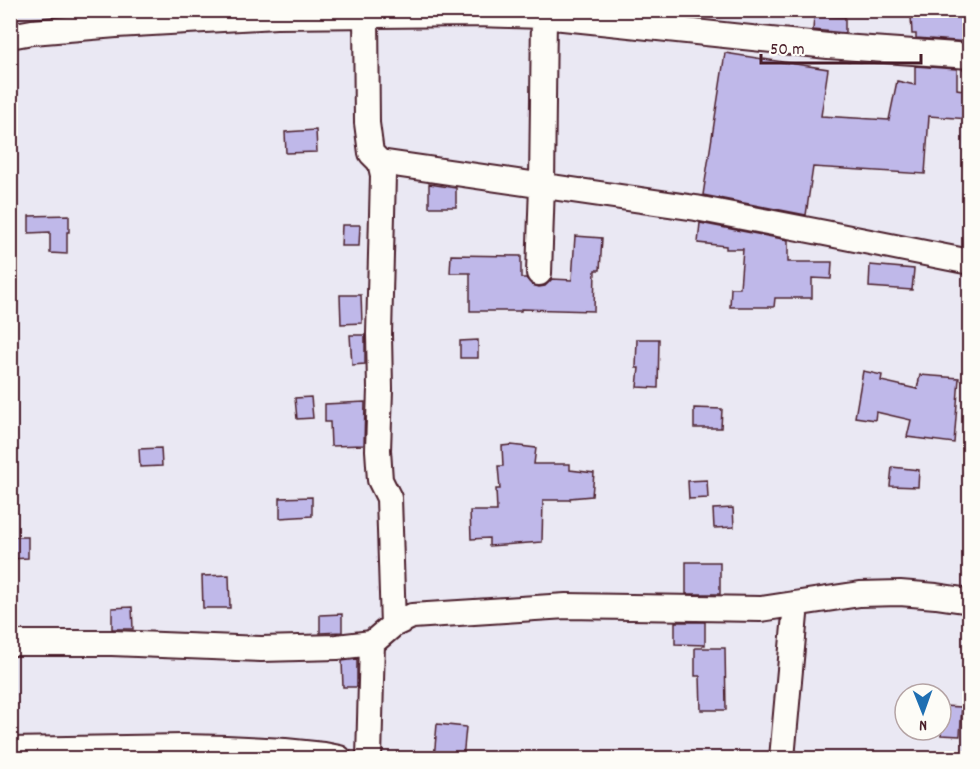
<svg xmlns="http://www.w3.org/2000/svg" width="980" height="769" font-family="Dekko,sans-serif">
<rect width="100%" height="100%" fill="#eae8f3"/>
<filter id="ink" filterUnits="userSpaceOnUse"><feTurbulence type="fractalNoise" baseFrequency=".0167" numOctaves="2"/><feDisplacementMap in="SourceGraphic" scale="12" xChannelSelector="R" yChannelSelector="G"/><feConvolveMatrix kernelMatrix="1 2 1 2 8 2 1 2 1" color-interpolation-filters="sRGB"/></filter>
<g filter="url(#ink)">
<path fill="#bfb8e9" stroke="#4a1f2b" stroke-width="1.5" d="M 952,14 L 969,14 L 969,42 L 916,38 L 916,34 L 912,34 L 911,16 L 952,15 Z
M 814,16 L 845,17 L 845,33 L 813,30 Z
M 725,53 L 828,69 L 821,116 L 889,120 L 897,81 L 915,85 L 915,66 L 957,69 L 957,89 L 969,91 L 969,119 L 929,116 L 925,174 L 813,167 L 806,215 L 703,195 Z
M 316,130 L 317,152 L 286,153 L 285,132 Z
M 429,184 L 456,188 L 456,207 L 429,207 Z
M 69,215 L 69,232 L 67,232 L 67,254 L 50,253 L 50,232 L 29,233 L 29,216 Z
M 700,223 L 788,240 L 788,262 L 832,262 L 831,279 L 812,278 L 812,298 L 775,298 L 774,307 L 730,307 L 731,288 L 740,288 L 743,249 L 726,249 L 726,246 L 698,243 Z
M 342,225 L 360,225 L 359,246 L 341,246 Z
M 575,236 L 602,238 L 600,270 L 595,270 L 594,311 L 521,309 L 521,311 L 470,311 L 470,273 L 450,273 L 451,255 L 521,256 L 521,278 L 526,278 L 532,285 L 539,287 L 545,286 L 552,279 L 572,280 Z
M 870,265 L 914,269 L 912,290 L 869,287 Z
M 340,295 L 361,295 L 362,323 L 341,324 Z
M 350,335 L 365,335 L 365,364 L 352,365 Z
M 637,339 L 659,339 L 658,388 L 637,387 L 639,368 L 636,368 Z
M 478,340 L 478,358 L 460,358 L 460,341 Z
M 863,371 L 882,375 L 881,381 L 917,389 L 920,375 L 959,378 L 954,443 L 907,437 L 911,420 L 876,412 L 875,420 L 855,417 Z
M 311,397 L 313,418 L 297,419 L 295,398 Z
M 365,402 L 364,445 L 331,446 L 330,422 L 325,422 L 325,404 Z
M 694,408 L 722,409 L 721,428 L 694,428 Z
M 511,445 L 536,448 L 534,464 L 570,464 L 570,470 L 594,473 L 592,496 L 570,498 L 570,500 L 543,500 L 542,542 L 489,546 L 489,538 L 471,539 L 470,511 L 497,511 L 496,489 L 500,489 L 498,466 L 503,466 L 502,446 Z
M 161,448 L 162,466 L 140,467 L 139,449 Z
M 892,467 L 919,470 L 918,487 L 890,486 Z
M 707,480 L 708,498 L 689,499 L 688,481 Z
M 312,497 L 312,516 L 280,518 L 280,498 Z
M 733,508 L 734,527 L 714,528 L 713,509 Z
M 10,537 L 28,537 L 28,558 L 10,559 Z
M 686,562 L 720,562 L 720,594 L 686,594 Z
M 229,575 L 230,608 L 203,608 L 202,576 Z
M 132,607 L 133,629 L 112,629 L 112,608 Z
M 342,614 L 342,632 L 320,633 L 320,615 Z
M 675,622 L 705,622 L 705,645 L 675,644 Z
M 695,648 L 725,648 L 726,710 L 701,710 L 700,676 L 695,676 Z
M 357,659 L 357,687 L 343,687 L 342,661 Z
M 941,706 L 962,707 L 960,736 L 941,735 Z
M 437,724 L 466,727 L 463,759 L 434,759 Z"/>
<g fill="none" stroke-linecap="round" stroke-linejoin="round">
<g stroke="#4a1f2b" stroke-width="28">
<path id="minor" d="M 366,15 L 367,123 L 371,153 L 380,162 L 383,175 L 379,334 L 380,389 L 378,450 L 380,480 L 389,498 L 393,625
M 10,36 L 32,32 L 116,25 L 276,16 L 476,14 L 544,16 L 828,46 L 970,56
M 380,162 L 696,208 L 825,233 L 970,262
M 539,273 L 542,185 L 544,16
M 10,643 L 112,643 L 261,649 L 337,647 L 372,643 L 393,625 L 412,616 L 566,606 L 761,609 L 860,594 L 900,593 L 936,596 L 970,601
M 10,750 L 183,747 L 226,748 L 285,751 L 324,755 L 339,758
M 369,758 L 372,643
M 782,758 L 796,604"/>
</g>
<use href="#minor" stroke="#fdfcf7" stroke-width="24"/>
</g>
</g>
<rect width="980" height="769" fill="none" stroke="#fdfcf7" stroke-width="36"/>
<rect x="18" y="18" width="944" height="733" fill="none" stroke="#4a1f2b" stroke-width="2" filter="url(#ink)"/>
<g transform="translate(923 712) rotate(179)"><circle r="28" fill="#fdfcf7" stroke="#b5a4a5" stroke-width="1.5"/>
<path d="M0-4.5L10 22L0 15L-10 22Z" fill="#1f6fb2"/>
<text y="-9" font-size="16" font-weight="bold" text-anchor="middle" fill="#4a1f2b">N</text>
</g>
<path d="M761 54v9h160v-9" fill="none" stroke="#4a1f2b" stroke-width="3"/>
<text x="770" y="54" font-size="18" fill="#4a1f2b" stroke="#fdfcf7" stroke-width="4.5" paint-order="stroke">50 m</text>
</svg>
